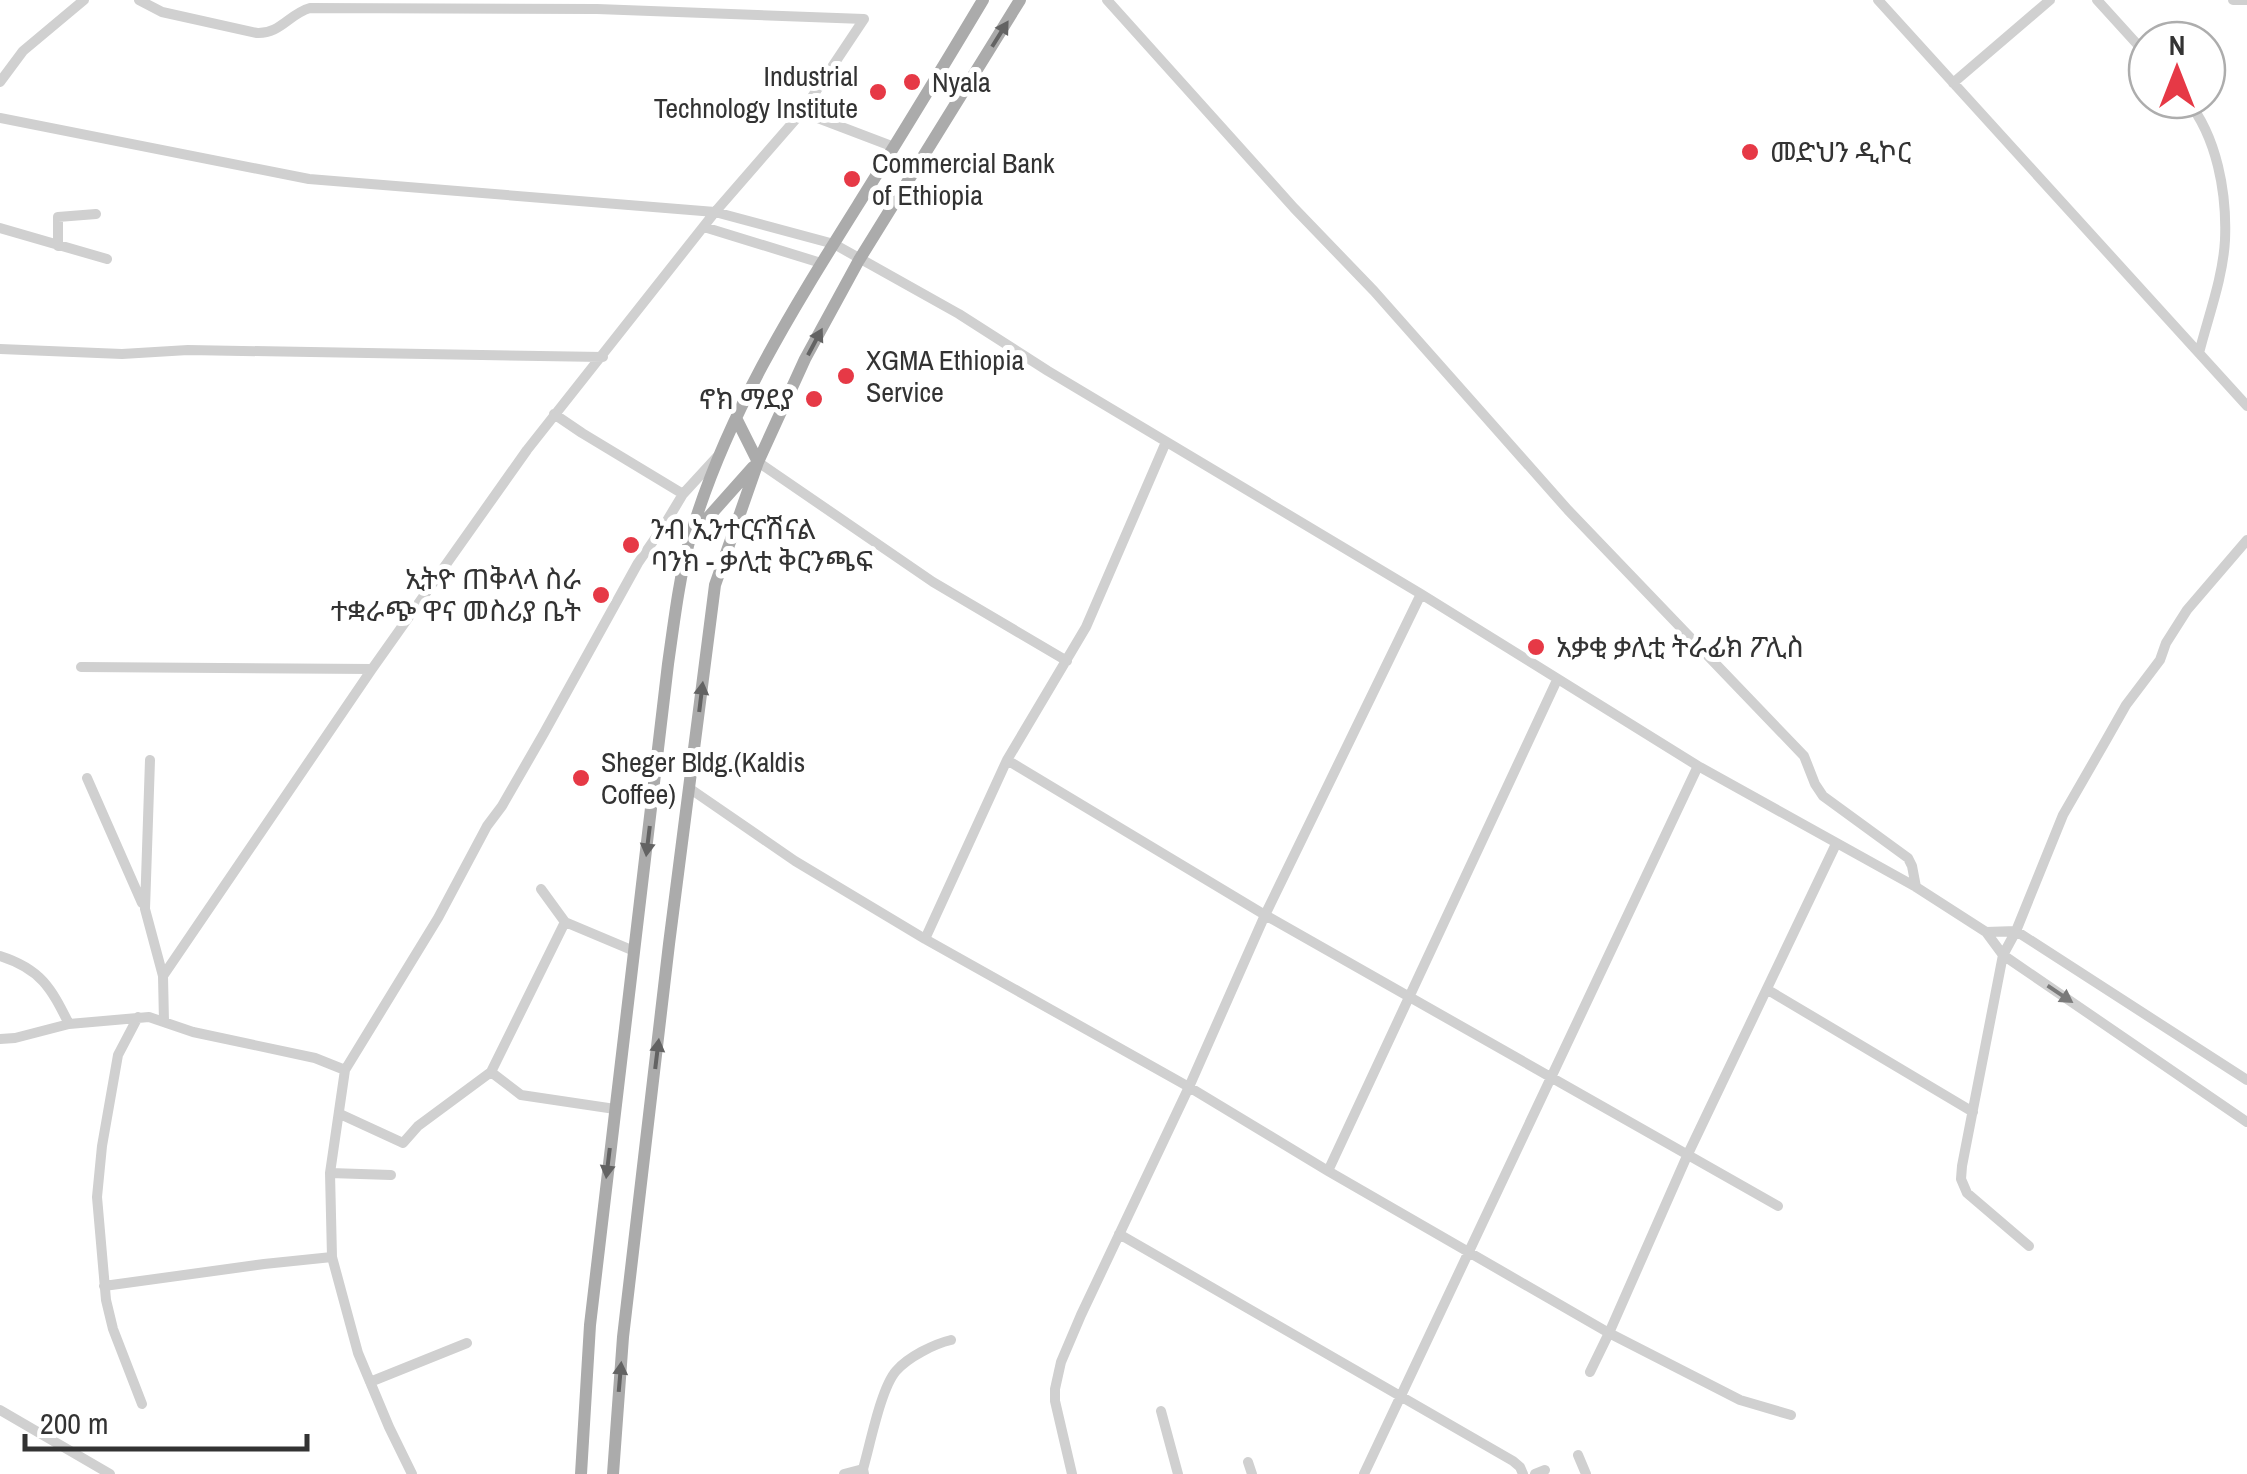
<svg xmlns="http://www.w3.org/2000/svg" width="2247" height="1474" font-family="'Archivo Narrow','Noto Sans Ethiopic',sans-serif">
<rect width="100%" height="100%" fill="#fff"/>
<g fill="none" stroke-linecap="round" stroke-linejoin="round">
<path stroke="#d0d0d0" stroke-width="10" d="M 139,0 L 162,12 L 257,33 C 280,34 289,14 310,8 L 597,9 L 864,19
M 1107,0 L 1294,208 L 1374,291 L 1568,510 L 1804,756 L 1815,784 L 1823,796 L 1908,858 L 1912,866 L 1916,887
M 1878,0 L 2247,406
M 2097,0 L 2147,55
M 2233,0 L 2247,0
M 0,82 L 23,51 L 84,0
M 1953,83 L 2050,0
M 2187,100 C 2217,137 2227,193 2225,240 C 2223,278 2208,317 2199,353
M 802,112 L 894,147
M 0,118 L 309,179 L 715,212 L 834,244 L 959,314 L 1048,371 L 1421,594 L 1698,766 L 1916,887 L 1986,932 L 2003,955 L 2247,1122
M 704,227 L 821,263
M 0,228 L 107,259
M 58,246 L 58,217 L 96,214
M 0,349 L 122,354 L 188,350 L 603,357
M 554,414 L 582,433 L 683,494
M 758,462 L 933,582 L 1067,661
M 81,667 L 372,669
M 150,760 L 145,909 L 163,976
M 1007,760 L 1265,915 L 1778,1206
M 87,778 L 142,903
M 689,788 L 795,861 L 925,939 L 1189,1087 L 1328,1171 L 1609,1333 L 1687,1156 L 1836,844
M 541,889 L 565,922
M 1986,932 L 2016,931 L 2247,1080
M 925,939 L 1007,760 L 1086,627 L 1166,442
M 0,956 C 41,969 51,988 69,1024
M 1768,990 L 1973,1112
M 138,1017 L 118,1055 L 102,1146 L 97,1197 L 106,1300 L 113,1329 L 142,1404
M 164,1022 L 163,976 L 372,669 L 527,450 L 715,212 L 802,112 L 864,19
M 0,1039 L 15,1038 L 69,1024 L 149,1017 L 193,1032 L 315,1058 L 345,1070
M 491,1072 L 521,1095 L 615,1109
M 340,1114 L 403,1143 L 418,1126 L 491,1072 L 565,922 L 634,951
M 1328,1171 L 1557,680
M 330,1173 L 391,1175
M 1119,1234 L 1513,1461 L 1520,1467 L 1523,1474
M 2029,1246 L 1967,1193 L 1961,1179 L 1962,1166 L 2003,955 L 2016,931 L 2063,815 L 2105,742 L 2126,705 L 2160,660 L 2166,643 L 2187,610 L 2247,540
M 104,1286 L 264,1264 L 332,1257
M 1590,1372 L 1609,1333 L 1740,1400 L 1791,1415
M 370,1382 L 467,1343
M 0,1410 L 110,1474
M 1161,1411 L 1178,1474
M 1578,1455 L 1586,1474
M 1248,1462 L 1252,1474
M 412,1474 L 389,1427 L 358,1353 L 332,1257 L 330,1173 L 345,1070 L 438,918 L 487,826 L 502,806 L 544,733 L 638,563 L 665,524 L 683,494 L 717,457
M 844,1474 L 863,1469
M 864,1474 L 863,1469 C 870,1445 881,1388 896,1371 C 908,1357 934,1344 951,1340
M 1072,1474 L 1055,1401 L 1055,1389 L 1061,1362 L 1081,1315 L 1189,1087 L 1265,915 L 1421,594
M 1364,1474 L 1698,766
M 1535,1474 L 1545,1470"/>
<path stroke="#ababab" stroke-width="12" d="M 736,418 L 758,462
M 696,531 L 753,467
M 581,1474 L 590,1325 L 668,664 C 674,622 679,579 690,538 C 725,416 794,307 861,200 C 902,134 943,67 983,0
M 613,1474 L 623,1337 L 669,944 L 715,585 L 758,462 L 805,359 L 859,260 L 1020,0"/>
</g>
<defs><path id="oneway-solid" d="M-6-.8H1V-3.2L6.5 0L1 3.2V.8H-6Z" transform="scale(2.5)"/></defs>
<g fill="#636363">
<use href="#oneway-solid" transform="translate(1000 34) rotate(-58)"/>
<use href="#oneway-solid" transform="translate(815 342) rotate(-62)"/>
<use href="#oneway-solid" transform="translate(701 697) rotate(-83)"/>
<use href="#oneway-solid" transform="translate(648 841) rotate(97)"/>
<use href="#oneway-solid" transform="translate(657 1054) rotate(-83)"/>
<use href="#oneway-solid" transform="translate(608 1163) rotate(97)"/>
<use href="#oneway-solid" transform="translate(620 1377) rotate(-85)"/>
</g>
<use fill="#7a7a7a" href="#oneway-solid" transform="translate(2060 994) rotate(34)"/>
<g fill="#e63946" stroke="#fff" stroke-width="4">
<circle cx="912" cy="82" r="10"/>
<circle cx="878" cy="92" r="10"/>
<circle cx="1750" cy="152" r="10"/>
<circle cx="852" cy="179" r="10"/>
<circle cx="846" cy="376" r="10"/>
<circle cx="814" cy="399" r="10"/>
<circle cx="631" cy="545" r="10"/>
<circle cx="601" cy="595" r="10"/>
<circle cx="1536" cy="647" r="10"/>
<circle cx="581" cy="778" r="10"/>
</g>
<g text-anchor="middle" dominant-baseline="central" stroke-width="10" stroke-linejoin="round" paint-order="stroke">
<g font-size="28" fill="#333" stroke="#fff" text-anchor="start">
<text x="858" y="76" text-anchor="end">Industrial<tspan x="858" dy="32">Technology Institute</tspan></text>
<text x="932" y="82">Nyala</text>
<text x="1770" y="152">መድህን ዲኮር</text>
<text x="872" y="163">Commercial Bank<tspan x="872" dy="32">of Ethiopia</tspan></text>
<text x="866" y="360">XGMA Ethiopia<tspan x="866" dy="32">Service</tspan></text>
<text x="794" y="399" text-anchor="end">ኖክ ማደያ</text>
<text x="651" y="529">ንብ ኢንተርናሽናል<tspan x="651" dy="32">ባንክ - ቃሊቲ ቅርንጫፍ</tspan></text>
<text x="581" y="579" text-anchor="end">ኢትዮ ጠቅላላ ስራ<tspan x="581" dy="32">ተቋራጭ ዋና መስሪያ ቤት</tspan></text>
<text x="1556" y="647">አቃቂ ቃሊቲ ትራፊክ ፖሊስ</text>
<text x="601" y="762">Sheger Bldg.(Kaldis<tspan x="601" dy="32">Coffee)</tspan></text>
</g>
</g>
<g transform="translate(2177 70)"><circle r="48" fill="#ffffff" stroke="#adadad" stroke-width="2.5"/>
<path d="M0-8L18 38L0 25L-18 38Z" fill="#e63946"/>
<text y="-15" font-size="28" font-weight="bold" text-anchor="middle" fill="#333333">N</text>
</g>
<path d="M25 1434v15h282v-15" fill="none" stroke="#333333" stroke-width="5"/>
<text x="40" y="1434" font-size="30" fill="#333333" stroke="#ffffff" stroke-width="8" paint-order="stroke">200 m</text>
</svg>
